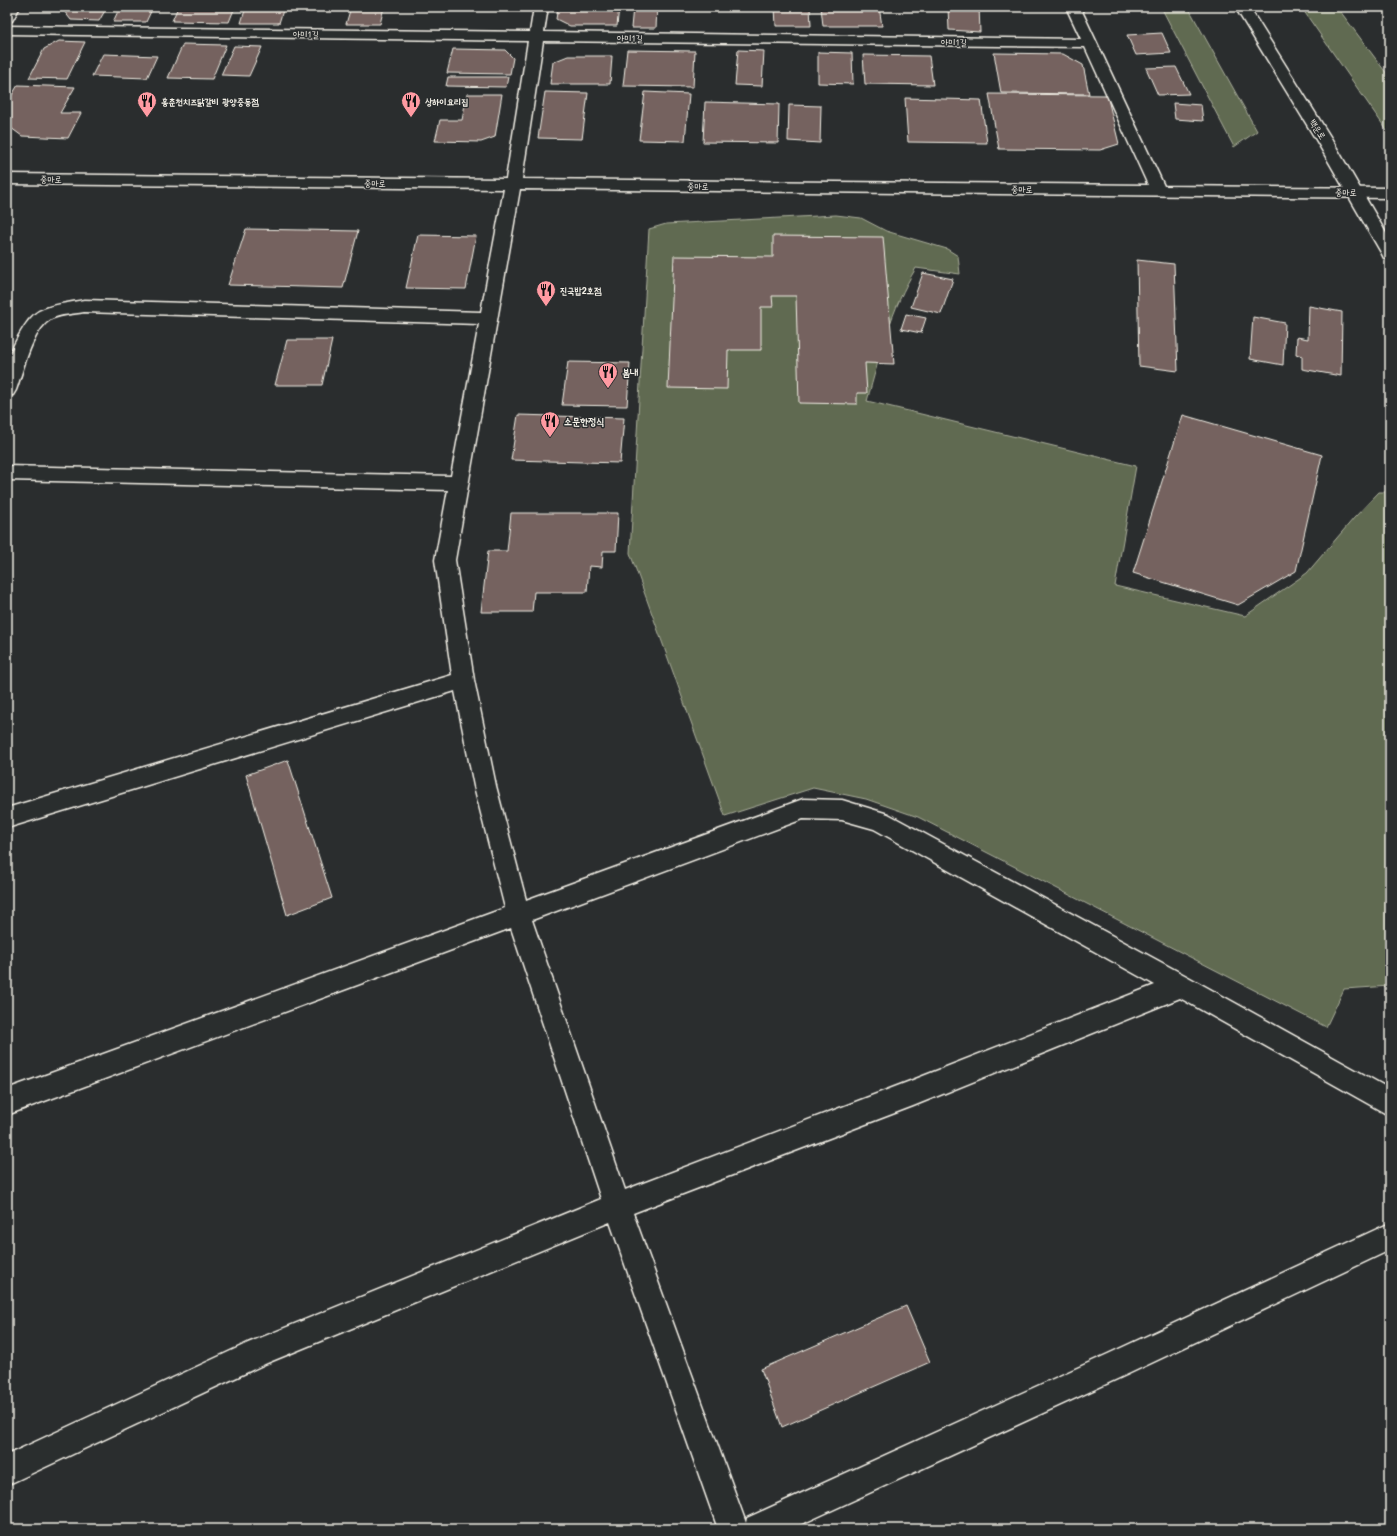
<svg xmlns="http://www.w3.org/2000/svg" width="1397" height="1536" font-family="Mali,'Poor Story',sans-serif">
<rect width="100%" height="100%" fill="#2a2d2e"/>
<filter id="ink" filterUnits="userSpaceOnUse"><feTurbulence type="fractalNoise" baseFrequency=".025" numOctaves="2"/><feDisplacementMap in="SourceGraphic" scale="8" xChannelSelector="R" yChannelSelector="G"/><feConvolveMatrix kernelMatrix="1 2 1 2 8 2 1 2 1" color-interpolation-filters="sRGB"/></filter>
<g filter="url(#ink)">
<path fill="#616b51" stroke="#aaae9c" d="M 1161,7 L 1188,7 L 1257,131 L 1234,147 Z
M 1301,7 L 1337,7 L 1390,78 L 1390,135 Z
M 836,215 L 861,218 L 886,231 L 947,249 L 958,256 L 960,274 L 916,268 C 891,309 880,355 867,401 L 1136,466 L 1115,586 L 1245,616 L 1307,573 L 1354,518 L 1379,492 L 1390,492 L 1390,986 L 1344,989 L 1326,1027 L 918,817 L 866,799 L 813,788 L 725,816 L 630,553 L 649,229 L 666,224 Z"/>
<path fill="#74625e" stroke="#f4f1e8" d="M 67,7 L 107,7 L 99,21 L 71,20 L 64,11 Z
M 120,7 L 153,7 L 146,22 L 113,22 Z
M 178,7 L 235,7 L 229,22 L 172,21 Z
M 246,7 L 284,7 L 279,23 L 241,23 Z
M 351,7 L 384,7 L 380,24 L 346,24 Z
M 558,7 L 619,7 L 617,26 L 570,26 L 556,19 Z
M 633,7 L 657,7 L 656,28 L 631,28 Z
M 775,7 L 810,7 L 811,26 L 776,26 Z
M 821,7 L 879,7 L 882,26 L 823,26 Z
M 948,7 L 979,7 L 980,32 L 949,30 Z
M 1162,33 L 1171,53 L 1136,55 L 1127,35 Z
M 59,41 L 85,42 L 67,79 L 29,78 L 44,49 Z
M 183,44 L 226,45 L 212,79 L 168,78 Z
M 234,46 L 262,47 L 249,76 L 221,75 Z
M 453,49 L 505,50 L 513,58 L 510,74 L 447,73 Z
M 627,50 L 695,51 L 693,87 L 623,86 Z
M 738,50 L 764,51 L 762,86 L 735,85 Z
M 818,52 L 852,53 L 853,84 L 818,83 Z
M 994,53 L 1063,54 L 1083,65 L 1089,94 L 1001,93 Z
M 103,54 L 157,56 L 147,78 L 92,76 Z
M 863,55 L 929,56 L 933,85 L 865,84 Z
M 568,56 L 612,56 L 610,84 L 550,84 L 553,62 Z
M 1176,67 L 1189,94 L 1158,95 L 1146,68 Z
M 448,77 L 508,77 L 506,87 L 446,86 Z
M 18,85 L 75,87 L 60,113 L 81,113 L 68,138 L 22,136 L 7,125 L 7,103 Z
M 545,92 L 588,93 L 582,139 L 538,138 Z
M 645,92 L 689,94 L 685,141 L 639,140 Z
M 467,94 L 502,94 L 495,137 L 481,142 L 435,141 L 440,120 L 462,120 Z
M 989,94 L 1107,95 L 1119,144 L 1100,150 L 999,149 Z
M 905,98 L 981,100 L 987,143 L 908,142 Z
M 705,102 L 779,104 L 778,143 L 703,142 Z
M 1173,103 L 1201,105 L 1203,121 L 1175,119 Z
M 789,105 L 821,106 L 820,143 L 788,141 Z
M 246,229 L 358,231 L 343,288 L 228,285 Z
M 418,235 L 476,236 L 466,289 L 406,288 Z
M 773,236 L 883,237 L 894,364 L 865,363 L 867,393 L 857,393 L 857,404 L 799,403 L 796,296 L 772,296 L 773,307 L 761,307 L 761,350 L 728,350 L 727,389 L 668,388 L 674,256 L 773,257 Z
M 1137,260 L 1174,264 L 1178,371 L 1139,366 Z
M 923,273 L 953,279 L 941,314 L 911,307 Z
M 1309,306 L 1342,312 L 1341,376 L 1302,369 L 1302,356 L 1296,354 L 1297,337 L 1308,339 Z
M 906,314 L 926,318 L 921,333 L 901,329 Z
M 1253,317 L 1285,323 L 1283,365 L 1250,359 Z
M 287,340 L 332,340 L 322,385 L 275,385 Z
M 568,362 L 630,363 L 627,406 L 562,405 Z
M 518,415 L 624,418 L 620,463 L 511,460 Z
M 1183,415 L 1322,455 L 1296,571 L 1238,605 L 1133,573 Z
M 511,513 L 618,513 L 616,551 L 603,551 L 602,567 L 589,566 L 587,592 L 534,592 L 532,612 L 481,612 L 488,551 L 507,551 Z
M 288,760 L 332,898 L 287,915 L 246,775 Z
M 906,1306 L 930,1362 L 782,1427 L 761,1369 Z"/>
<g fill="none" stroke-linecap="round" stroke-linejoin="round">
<g stroke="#f4f1e8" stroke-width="3">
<path id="minor" d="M 7,7 L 20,7 L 12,21 L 7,22 Z
M 534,7 L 548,7 L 544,32 L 1081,39 L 1066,7 L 1080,7 L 1164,186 L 1390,188 L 1390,198 L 520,189 L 455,560 L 474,680 L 496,786 L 526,900 L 803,799 L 842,800 L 888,814 L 1190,978 L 1390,1089 L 1390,1116 L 1180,998 L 913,1106 L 633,1213 L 746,1523 L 747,1518 L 1108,1354 L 1390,1223 L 1390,1250 L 1128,1374 L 791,1529 L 718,1529 L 610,1222 L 267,1363 L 7,1485 L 7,1455 L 248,1343 L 601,1199 L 511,928 L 7,1115 L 7,1089 L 505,908 L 474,786 L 455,691 L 7,828 L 7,808 L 452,675 L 435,560 L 448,490 L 7,480 L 7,466 L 451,476 L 479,324 L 84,312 C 73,314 61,314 51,319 C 32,330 23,371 16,390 L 13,395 L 7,396 C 7,387 5,375 7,366 C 9,351 26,318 39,311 C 53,304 69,303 84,300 L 481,312 L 504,189 L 7,184 L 7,174 L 506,179 L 528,41 L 7,34 L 7,26 L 530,32 ZM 543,41 L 1085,47 L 1148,185 L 522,179 ZM 803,819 L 842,820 L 874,829 L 1155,985 L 913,1080 L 625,1190 L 532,920 Z"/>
</g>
<g stroke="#f4f1e8" stroke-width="3">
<path id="major" d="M 1235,7 L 1249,7 L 1331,138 L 1390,240 L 1390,259 L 1384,258 L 1382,254 L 1315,138 Z"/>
</g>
<use href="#minor" fill="#2a2d2e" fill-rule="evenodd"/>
<use href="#major" fill="#2a2d2e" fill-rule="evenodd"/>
</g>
</g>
<defs>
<g id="restaurant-pin" transform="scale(1)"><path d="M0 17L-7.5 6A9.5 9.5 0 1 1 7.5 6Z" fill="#ff9aa2" stroke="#2a2d2e"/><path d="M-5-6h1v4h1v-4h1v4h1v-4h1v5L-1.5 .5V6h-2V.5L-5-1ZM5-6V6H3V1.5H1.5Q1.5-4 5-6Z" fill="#111"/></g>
</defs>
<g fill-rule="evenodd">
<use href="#restaurant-pin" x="147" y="101"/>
<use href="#restaurant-pin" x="411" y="101"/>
<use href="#restaurant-pin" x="546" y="290"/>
<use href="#restaurant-pin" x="608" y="372"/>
<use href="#restaurant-pin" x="550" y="421"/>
</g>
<g text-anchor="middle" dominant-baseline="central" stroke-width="3" stroke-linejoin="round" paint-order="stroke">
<g font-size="9" fill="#f4f1e8" stroke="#2a2d2e">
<text transform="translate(306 34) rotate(1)">아미1길</text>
<text transform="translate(630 38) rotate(1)">아미1길</text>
<text transform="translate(954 42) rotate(1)">아미1길</text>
<text transform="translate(1318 129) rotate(58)">백운로</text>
<text transform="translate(51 179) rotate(1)">중마로</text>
<text transform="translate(375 183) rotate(1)">중마로</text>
<text transform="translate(698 186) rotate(1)">중마로</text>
<text transform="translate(1022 189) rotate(1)">중마로</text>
<text transform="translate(1346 192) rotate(1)">중마로</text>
</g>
<g font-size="9" font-weight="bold" fill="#f4f1e8" stroke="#2a2d2e" text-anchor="start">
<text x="161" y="101">홍춘천치즈닭갈비 광양중동점</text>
<text x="425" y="101">상하이요리집</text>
<text x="560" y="290">진국밥2호점</text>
</g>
<g font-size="10" font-weight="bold" fill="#f4f1e8" stroke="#2a2d2e" text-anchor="start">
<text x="622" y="372">봄내</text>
<text x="564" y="421">소문한정식</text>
</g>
</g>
<rect width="1397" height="1536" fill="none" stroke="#2a2d2e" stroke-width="24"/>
<rect x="12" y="12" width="1373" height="1512" fill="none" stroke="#f4f1e8" stroke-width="1.5" filter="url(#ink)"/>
</svg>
